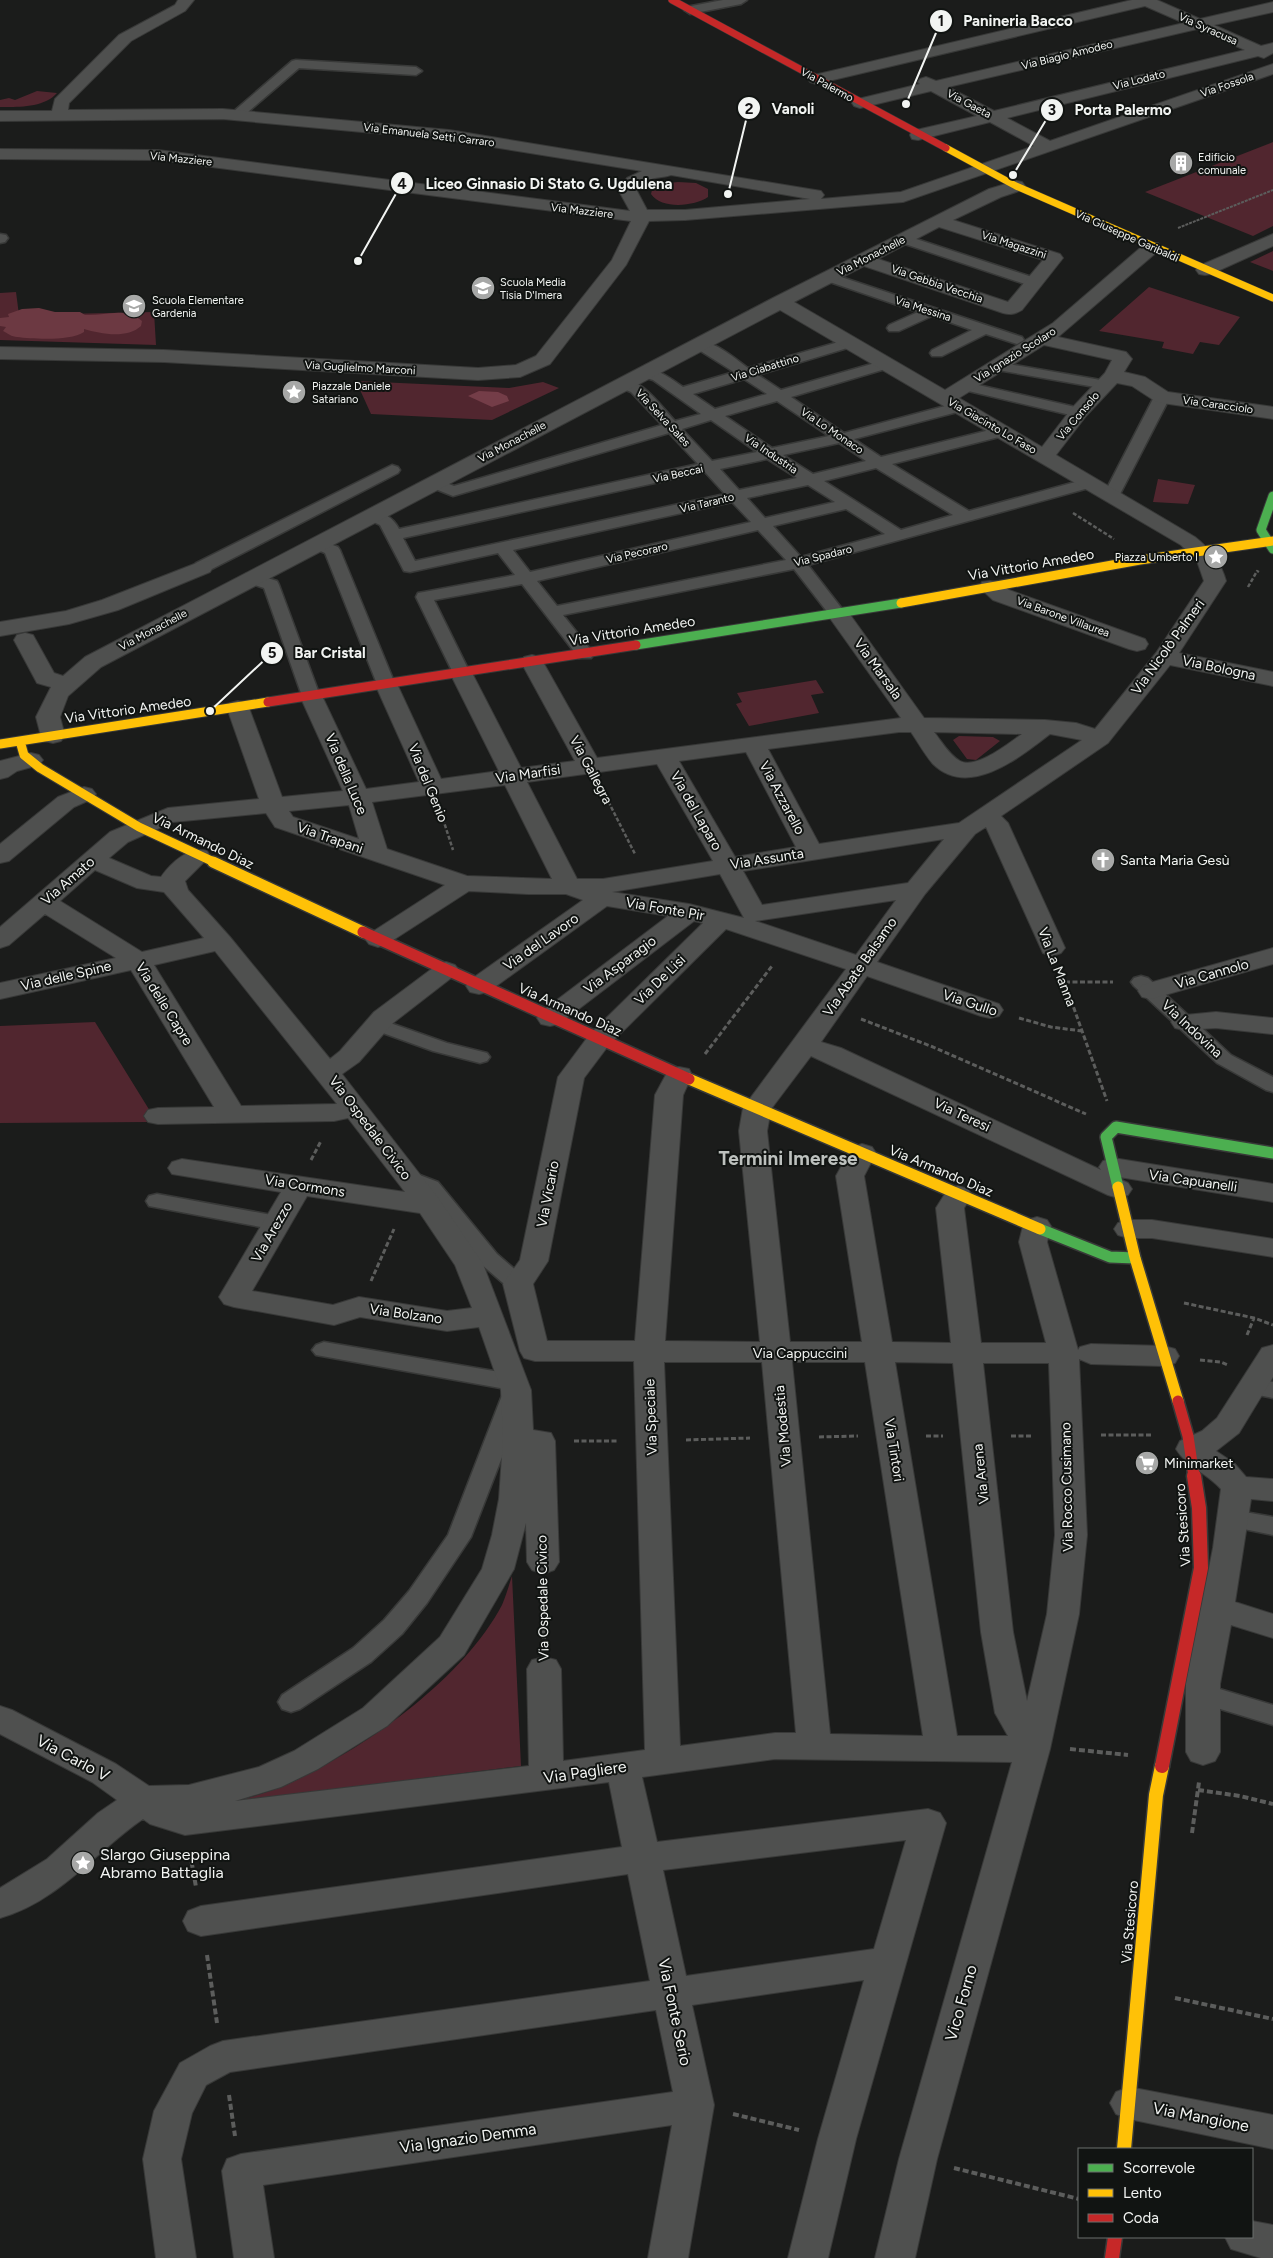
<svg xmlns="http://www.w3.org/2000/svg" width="1273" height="2258" font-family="Figtree,sans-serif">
<rect width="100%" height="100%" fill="#1b1c1b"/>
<path fill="#51262f" d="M 37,91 L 57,93 C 44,108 18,107 0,107 L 0,100 L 9,98 L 15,100 Z
M 1273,142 L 1273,226 L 1253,236 L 1145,192 Z
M 678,182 L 696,183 L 708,189 L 708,197 C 695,206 662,210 651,194 L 652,190 L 661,184 Z
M 1273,251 L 1273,271 L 1250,262 Z
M 1149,287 L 1240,317 L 1219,345 L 1200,342 L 1193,354 L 1162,348 L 1164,342 L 1099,331 Z
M 16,292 L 19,315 L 154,312 L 156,345 L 0,340 L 0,293 Z
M 356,381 L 509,388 L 543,382 L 559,388 L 492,420 L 371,414 Z
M 1158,479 L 1195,485 L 1188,504 L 1153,502 Z
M 816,680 L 824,693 L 811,695 L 819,713 L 749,726 L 736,704 L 742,702 L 737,693 Z
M 959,736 L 993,737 L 1000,741 L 976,760 L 967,759 L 953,740 Z
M 95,1022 L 150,1111 L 149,1122 L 0,1123 L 0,1026 Z
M 512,1576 L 521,1766 L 237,1801 C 258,1795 279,1789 298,1779 C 371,1744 464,1677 502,1605 C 506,1596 509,1585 512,1576 Z"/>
<path fill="#6c3942" d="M 39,308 L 55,312 L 80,312 L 85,315 C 106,316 124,306 142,321 L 141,326 C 127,339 101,334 84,329 L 84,332 C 71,341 34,339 17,337 C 12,337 7,333 3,331 L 6,327 L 0,326 L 0,318 L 9,317 L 8,314 L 22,309 Z"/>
<path fill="#743d48" d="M 479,391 L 498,392 L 507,396 L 509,401 L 492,407 L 468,396 Z"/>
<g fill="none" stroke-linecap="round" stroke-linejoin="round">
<g stroke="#383938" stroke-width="3">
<path id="lane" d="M 723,0 L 747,0 L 741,4 L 690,14 L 684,10 L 686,7 Z
M 296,60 L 416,67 L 422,71 L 416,75 L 299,68 L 241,118 L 233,118 L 231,115 L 233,112 L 292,61 Z
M 0,234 L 6,235 L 8,238 L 5,242 L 0,243 Z
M 904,235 L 1038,279 L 1040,282 L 1038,285 L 1028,285 L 899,242 L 897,239 L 899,236 Z
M 829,273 L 1022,337 L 1024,340 L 1017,344 L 986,334 L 942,356 L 932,356 L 930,353 L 932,350 L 972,330 L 932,316 L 899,331 L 889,331 L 887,328 L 889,325 L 918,312 L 824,280 L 822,277 L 824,274 Z
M 849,339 L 854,340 L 856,343 L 854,346 L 758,375 L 781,390 L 882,361 L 892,361 L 894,364 L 892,367 L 791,397 L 844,433 L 960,402 L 965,404 L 968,407 L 965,410 L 854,439 L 881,457 L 1002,427 L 1007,429 L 1010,432 L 1007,435 L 892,464 L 969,511 L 1090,478 L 1096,480 L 1098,483 L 1096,486 L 808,565 L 846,614 L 844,618 L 832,618 L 794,569 L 563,615 L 594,654 L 591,658 L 579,658 L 522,584 L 434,600 L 470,673 L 467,677 L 455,677 L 416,597 L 418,593 L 424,592 L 515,575 L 498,553 L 410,572 L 404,571 L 380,525 L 365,518 L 363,515 L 365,512 C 379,508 393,517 399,529 L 698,464 L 669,433 L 453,496 L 428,486 L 426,483 L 428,480 L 434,478 L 454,486 L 662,425 L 631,392 L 619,387 L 617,384 L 619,381 C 641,375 661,407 675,421 L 701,414 L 653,380 L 640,376 L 638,373 L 640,370 C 656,366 671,379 683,387 L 734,372 L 691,345 L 693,342 C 711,337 734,358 748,368 ZM 744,379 L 767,394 L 715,409 L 693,394 ZM 777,401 L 829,436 L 772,448 L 725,416 ZM 711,420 L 757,452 L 712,461 L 682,429 ZM 839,443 L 866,461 L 813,474 L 783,455 ZM 767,459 L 797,478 L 739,490 L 720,469 ZM 876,468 L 953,515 L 901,530 L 824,481 ZM 705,472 L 725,494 L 415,561 L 403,538 ZM 808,485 L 835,502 L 765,518 L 747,498 ZM 732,502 L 751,522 L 530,572 L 513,550 ZM 846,509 L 885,534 L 801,557 L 773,526 ZM 758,530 L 786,560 L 557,606 L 537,581 Z
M 997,362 L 1095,379 L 1100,380 L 1102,383 L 1100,386 L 1095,387 L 992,369 L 990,366 Z
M 965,382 L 1084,409 L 1087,412 L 1084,415 L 1079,417 L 960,389 L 958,386 L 960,383 Z
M 1162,392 L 1167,394 L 1170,397 L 1119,496 L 1117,499 L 1105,499 L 1103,496 L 1154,397 L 1157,394 Z
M 392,465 L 398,467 L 400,470 L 398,473 L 208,571 L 196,571 L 194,567 L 196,563 Z
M 317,539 L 338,547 L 340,550 L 395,684 L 392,688 L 380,688 L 377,684 L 325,553 L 311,547 L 309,544 L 311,541 Z
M 252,573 L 277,581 L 279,585 L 320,696 L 317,700 L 305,700 L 302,696 L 264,588 L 246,582 L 244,578 L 246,574 Z
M 1141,976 L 1148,978 L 1231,1055 L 1273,1077 L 1273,1092 L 1266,1090 L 1217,1063 L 1134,986 L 1131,982 L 1134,978 Z
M 376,1018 L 447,1043 L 487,1053 L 490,1057 L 487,1061 L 480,1063 L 433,1051 L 369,1028 L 366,1024 L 369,1020 Z
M 417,1174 L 438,1182 L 497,1254 L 526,1279 L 529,1284 L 526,1289 L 518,1291 L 510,1289 L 481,1264 L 422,1192 L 403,1187 L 400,1182 L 403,1177 Z
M 157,1194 L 277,1216 L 285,1218 L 288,1223 L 285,1228 L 277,1230 L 149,1206 L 146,1201 L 149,1196 Z
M 324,1342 L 512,1374 L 520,1376 L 524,1382 L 520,1388 L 512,1390 L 316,1355 L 312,1350 L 316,1345 Z
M 1251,1378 L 1273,1382 L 1273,1398 L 1243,1392 L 1239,1386 L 1243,1380 Z
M 513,1390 L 521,1392 L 525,1398 L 471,1537 L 427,1603 L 402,1634 L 371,1662 L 300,1709 L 291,1712 L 282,1709 L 278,1702 L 282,1695 L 353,1648 L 384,1620 L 409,1591 L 448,1535 L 501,1398 L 505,1392 Z
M 1233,1510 L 1273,1517 L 1273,1535 L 1224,1525 L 1221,1519 L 1224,1513 Z
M 1203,1684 L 1273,1705 L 1273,1725 L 1194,1701 L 1190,1694 L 1194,1687 Z"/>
</g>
<g stroke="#383938" stroke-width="2">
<path id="street" d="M 178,0 L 194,0 L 185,11 L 131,41 L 69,103 L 68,110 L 223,109 L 449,130 L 815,190 L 821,191 L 824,195 L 821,199 L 901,192 L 1034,146 L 990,122 L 918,140 L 912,139 L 910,135 L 912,131 L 977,116 L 931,91 L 860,108 L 854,106 L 852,103 L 854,100 L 920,84 L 918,82 L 920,79 L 926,77 L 936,81 L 1184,23 L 1145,6 L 816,84 L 810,82 L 808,79 L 810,76 L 1132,0 L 1157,0 L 1200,19 L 1273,2 L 1273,12 L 1214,25 L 1261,46 L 1273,43 L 1273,53 L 1264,58 L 1258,56 L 1007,118 L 1050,141 L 1273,64 L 1273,74 L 903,202 L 685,220 L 649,221 L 626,265 L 550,364 L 520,377 L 478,380 L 164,362 L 0,359 L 0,347 L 164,350 L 478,368 L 516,365 L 536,356 L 612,260 L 631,221 L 158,160 L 0,159 L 0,149 L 158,150 L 630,211 L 619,191 L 627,178 L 642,171 L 449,140 L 223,119 L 0,121 L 0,111 L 52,111 L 55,99 L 119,35 L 175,5 ZM 1197,29 L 1245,50 L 994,111 L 948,87 ZM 671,175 L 677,176 L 810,199 L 685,210 L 647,210 L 637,191 C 642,176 659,179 671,175 Z
M 1016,181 L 1022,182 L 1025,186 L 1022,190 L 1001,197 L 953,220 L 1060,254 L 1063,258 L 1022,310 C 1015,314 1011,315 1003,313 L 864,266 L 794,302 L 945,390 L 1053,323 L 1146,243 L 1158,243 L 1161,247 L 1158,251 L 1058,337 L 1126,352 L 1132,359 L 1124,372 L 1145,377 L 1168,392 L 1273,407 L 1273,419 L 1162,403 L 1155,401 L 1132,386 L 1117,383 L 1086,416 L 1056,455 L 1195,537 C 1210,549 1221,562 1226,581 L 1179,653 L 1273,672 L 1273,686 L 1170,665 L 1108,743 L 1001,816 L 1008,823 L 1065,948 L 1061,953 L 1052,956 L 1043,953 L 986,827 L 975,834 L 925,894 L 877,962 L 999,1004 L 1003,1010 L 999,1016 L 990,1018 L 981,1016 L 867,976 L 821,1042 L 841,1048 L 1101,1170 L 1099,1167 L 1103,1161 L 1113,1158 L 1273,1184 L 1273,1202 L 1113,1176 L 1128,1183 L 1132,1189 L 1128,1195 L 1118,1198 L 1108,1195 L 811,1056 L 771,1109 L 767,1131 L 790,1342 L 862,1342 L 836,1176 L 852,1147 L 862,1144 L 872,1147 L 876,1153 L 864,1176 L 892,1342 L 951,1343 L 936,1208 L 948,1189 L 958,1186 L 968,1189 L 972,1195 L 964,1208 L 981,1343 L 1046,1343 L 1019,1242 L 1023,1226 L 1027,1220 L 1037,1217 L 1047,1220 L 1051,1226 L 1047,1242 L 1078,1350 L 1080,1347 L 1091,1344 L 1164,1346 L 1175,1349 L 1179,1356 L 1175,1363 L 1164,1366 L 1091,1364 L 1079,1359 L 1087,1535 L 1079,1614 L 1050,1749 L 937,2159 L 915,2258 L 875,2258 L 899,2159 L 1012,1762 L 775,1759 L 642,1777 L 657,1842 L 928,1809 L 940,1813 L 946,1823 L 856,2139 L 828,2258 L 788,2258 L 818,2139 L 864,1980 L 692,2005 L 714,2105 L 688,2258 L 648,2258 L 672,2125 L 263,2185 L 274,2258 L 234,2258 L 222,2171 L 227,2159 L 241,2154 L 673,2092 L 656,2010 L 230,2072 L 206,2085 L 192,2113 L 181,2159 L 196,2258 L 156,2258 L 143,2159 L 154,2111 L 180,2063 L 210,2046 L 223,2041 L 650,1981 L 628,1874 L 201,1936 L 188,1931 L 183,1921 L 188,1911 L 201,1906 L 622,1847 L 609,1782 L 185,1835 L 150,1824 L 143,1819 C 95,1852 58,1902 0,1918 L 0,1888 L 47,1859 L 98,1813 L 117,1800 L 92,1782 L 0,1734 L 0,1706 L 12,1710 L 116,1764 L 149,1786 L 189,1785 L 259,1767 L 294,1751 L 363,1708 L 440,1637 L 482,1569 L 492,1535 L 499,1499 L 503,1441 L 501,1390 L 479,1327 L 447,1331 L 360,1317 L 334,1325 L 234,1307 L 224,1304 L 219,1297 L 281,1192 L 172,1174 L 168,1168 L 172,1162 L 182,1159 L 405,1192 L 348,1118 L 334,1121 L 158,1124 L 148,1122 L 144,1116 L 148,1110 L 158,1108 L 214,1107 L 131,970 L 0,999 L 0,983 L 116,958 L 45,914 L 9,945 L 0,948 L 0,927 L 110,832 L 168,808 L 259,799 L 227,708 L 230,703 L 238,701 L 246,703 L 249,708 L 282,797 L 343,791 L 300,696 L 303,691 L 311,689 L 319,691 L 322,696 L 366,789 L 419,782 L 375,684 L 378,679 L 386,677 L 394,679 L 397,684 L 441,779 L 499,771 L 450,673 L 453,668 L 461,666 L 469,668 L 472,673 L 521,768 L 575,761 L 521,662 L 524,657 L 532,655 L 540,657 L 543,662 L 597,758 L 901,718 L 827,614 L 830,609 L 838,607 L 846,609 L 924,718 L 1045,720 L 1076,723 L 1095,729 L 1156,653 L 1204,581 L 1197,561 L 1181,545 L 780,310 L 101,667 L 68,696 L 60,717 L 65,736 L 61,741 L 53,743 L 45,741 L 41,736 L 36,717 L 51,687 L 37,683 L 14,640 L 17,635 L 25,633 L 33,635 L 54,673 L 63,676 L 85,657 L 773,298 L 989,189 ZM 939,227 L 1043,260 L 1008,302 L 878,259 ZM 1044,345 L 1112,360 L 1105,373 L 1072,408 L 1042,447 L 959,398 ZM 899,732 L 911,732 C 918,742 925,755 933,764 C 969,799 1020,757 1050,734 L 1082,740 L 959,823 L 819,844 L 768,749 ZM 934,732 L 1022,734 C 1009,743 976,770 960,761 C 949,755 942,742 934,732 ZM 746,752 L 796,847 L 735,857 L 679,761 ZM 657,764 L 713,861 L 603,879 L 577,879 L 527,782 ZM 505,785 L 552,879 L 467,876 L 387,849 L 372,802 ZM 349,805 L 359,839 L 293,817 L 289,811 ZM 266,813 L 275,827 L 445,885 L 369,934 L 365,939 L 369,944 L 378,947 L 387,944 L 469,891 L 528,894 L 566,894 L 583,900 L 470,980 L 466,986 L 470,992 L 479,994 L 488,992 L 607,906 L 668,916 L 541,1012 L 537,1018 L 541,1024 L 550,1026 L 559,1024 L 694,921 L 703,923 L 590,1034 L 558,1077 L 520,1260 L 503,1284 L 520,1351 L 524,1358 L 535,1361 L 634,1361 L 645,1750 L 563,1761 L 561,1669 L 556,1660 L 544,1657 L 532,1660 L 527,1669 L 529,1766 L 235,1801 L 281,1787 L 318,1769 L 387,1726 L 464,1655 L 514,1569 L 526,1523 L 527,1562 L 532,1570 L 543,1574 L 554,1570 L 559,1562 L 555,1441 L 551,1433 L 533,1430 L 531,1390 L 483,1264 L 439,1199 L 342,1074 L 359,1062 L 393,1023 L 455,975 L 459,970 L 455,965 L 446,962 L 437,965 L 374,1012 L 340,1051 L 330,1059 L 230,937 L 188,890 L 185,881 L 210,856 L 207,851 C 189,846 171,863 161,877 L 151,876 L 109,858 L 128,842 L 173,822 ZM 944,839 L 908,883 L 762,905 L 743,871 ZM 95,870 L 137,888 L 164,892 L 204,938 L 142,952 L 60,901 ZM 720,874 L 744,918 L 689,904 L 612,892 ZM 896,900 L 856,955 L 755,921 ZM 726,929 L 846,969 L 743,1108 L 739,1131 L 760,1342 L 665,1341 L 683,1095 L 692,1075 L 689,1069 L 679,1067 L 669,1069 L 655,1095 L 635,1341 L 547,1341 L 533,1284 L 548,1261 L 584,1078 L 608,1046 ZM 215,951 L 337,1104 L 241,1106 L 154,965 ZM 307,1196 L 420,1213 L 455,1265 L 472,1308 L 447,1311 L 359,1297 L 333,1305 L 252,1291 ZM 664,1362 L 762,1362 L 796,1733 L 775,1733 L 680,1746 ZM 792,1362 L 865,1362 L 923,1736 L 830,1734 ZM 895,1362 L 953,1363 L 981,1632 L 995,1713 L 1008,1736 L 957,1736 ZM 983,1363 L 1049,1363 L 1055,1535 L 1047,1614 L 1027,1701 L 1013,1632 ZM 906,1840 L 874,1949 L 686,1976 L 663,1870 Z
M 1273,234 L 1273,246 L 1211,274 L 1205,275 L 1199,274 L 1196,270 L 1199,266 Z
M 202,561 L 210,562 L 213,567 L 210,572 L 118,610 L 69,624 L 0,636 L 0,622 L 66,611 L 102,600 Z
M 990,581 L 998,582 L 1009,590 L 1145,639 L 1148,644 L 1145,649 L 1137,651 L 1129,649 L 993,600 L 979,587 L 982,582 Z
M 31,753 L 39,755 L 43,760 L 39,765 L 17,771 L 8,777 L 0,779 L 0,761 Z
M 84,787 L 92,789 L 96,794 L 92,799 L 74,807 L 9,861 L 0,863 L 0,844 L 58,797 Z
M 1273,948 L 1273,964 L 1151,999 L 1142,997 L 1138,991 L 1142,985 Z
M 1216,1012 L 1273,1018 L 1273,1034 L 1216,1028 L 1184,1030 L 1175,1028 L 1171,1022 L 1175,1016 Z
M 1128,1220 L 1152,1220 L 1273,1239 L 1273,1257 L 1152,1238 L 1128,1238 L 1118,1235 L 1114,1229 L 1118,1223 Z
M 1273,1345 L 1273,1377 L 1239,1433 L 1216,1451 L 1234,1463 L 1246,1477 L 1273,1479 L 1273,1501 L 1251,1499 L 1235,1602 L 1273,1614 L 1273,1638 L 1231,1625 L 1220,1684 L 1220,1752 L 1215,1761 L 1203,1765 L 1191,1761 L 1186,1752 L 1186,1684 L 1213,1548 L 1221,1489 C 1208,1474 1186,1466 1176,1449 L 1180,1441 L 1202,1431 L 1217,1418 L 1262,1348 Z
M 1129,2087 L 1273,2115 L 1273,2149 L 1129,2119 L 1116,2114 L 1110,2103 L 1116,2092 Z
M 1252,2221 L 1273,2225 L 1273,2258 L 1261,2258 L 1231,2249 L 1225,2237 L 1252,2237 Z"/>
</g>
<g stroke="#383938" stroke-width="11">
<path id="fast-far1" d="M 1273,496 L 1261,530 L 1273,549
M 636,645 L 901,603"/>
</g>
<g stroke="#383938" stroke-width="14">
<path id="fast" d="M 1118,1187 L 1106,1137 L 1116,1127 L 1273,1153
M 1040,1229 L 1110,1257 L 1135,1258"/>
</g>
<g stroke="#383938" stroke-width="8">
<path id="slow-far3" d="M 946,148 L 1016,186 L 1273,298"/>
</g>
<g stroke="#383938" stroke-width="11">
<path id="slow-far2" d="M 901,603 L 1140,560 L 1273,541
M 20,741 L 24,755 L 40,768 L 139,827 L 216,863
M 0,744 L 268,702"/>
</g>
<g stroke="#383938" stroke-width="14">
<path id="slow-far1" d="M 213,862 L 363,932
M 689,1079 L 1040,1229
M 1118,1187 L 1135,1258 L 1178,1401"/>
</g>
<g stroke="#383938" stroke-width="17">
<path id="slow" d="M 1124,2149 L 1156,1795 L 1162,1766"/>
</g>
<g stroke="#383938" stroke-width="8">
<path id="jam-far3" d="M 672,0 L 946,148"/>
</g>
<g stroke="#383938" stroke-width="11">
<path id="jam-far2" d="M 268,702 L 636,645"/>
</g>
<g stroke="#383938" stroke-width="14">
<path id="jam-far1" d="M 363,932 L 689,1079
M 1178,1401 L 1188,1436 L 1194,1477"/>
</g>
<g stroke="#383938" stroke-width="17">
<path id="jam" d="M 1162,1766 L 1201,1568 L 1199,1508 L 1194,1476
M 1112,2258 L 1115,2237"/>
</g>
<path stroke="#5c5d5c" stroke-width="2" stroke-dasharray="3 1" stroke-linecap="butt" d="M 1178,228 L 1273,190"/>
<path stroke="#5c5d5c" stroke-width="2.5" stroke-dasharray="4 2" stroke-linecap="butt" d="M 1073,513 L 1114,539
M 1248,587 L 1257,571 L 1259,572
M 603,791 L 635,854
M 441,813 L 453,850"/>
<path stroke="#5c5d5c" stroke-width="3" stroke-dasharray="5 2.5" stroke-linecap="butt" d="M 1061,972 L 1107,1101
M 1065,982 L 1113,982
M 1019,1018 L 1051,1027 L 1082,1031
M 861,1019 L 933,1047 L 1086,1114
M 705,1054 L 772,966
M 311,1160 L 321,1141
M 371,1281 L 394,1229
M 1184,1303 L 1254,1318 L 1273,1325
M 1247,1335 L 1254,1318
M 1200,1360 L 1221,1362 L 1228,1365
M 1101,1435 L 1153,1435
M 926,1436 L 943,1436
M 1011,1436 L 1033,1436
M 819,1437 L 858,1436
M 686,1440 L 750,1438
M 574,1441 L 618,1441"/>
<path stroke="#5c5d5c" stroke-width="4" stroke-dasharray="6 3" stroke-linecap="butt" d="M 543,1592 L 544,1639
M 1070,1749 L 1128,1755
M 1198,1790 L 1240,1796 L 1273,1804
M 1192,1833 L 1199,1782
M 190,1853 L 196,1887
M 207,1955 L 217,2023
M 1175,1998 L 1273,2019
M 229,2095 L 235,2136
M 733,2114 L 799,2130
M 954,2168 L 1079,2199"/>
<use href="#lane" fill="#4f504f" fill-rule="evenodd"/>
<use href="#street" fill="#4f504f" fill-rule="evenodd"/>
<use href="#fast-far1" stroke="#4caf50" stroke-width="9"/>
<use href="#fast" stroke="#4caf50" stroke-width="11"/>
<use href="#slow-far3" stroke="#ffc107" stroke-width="7"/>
<use href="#slow-far2" stroke="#ffc107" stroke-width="9"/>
<use href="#slow-far1" stroke="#ffc107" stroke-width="11"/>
<use href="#slow" stroke="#ffc107" stroke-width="14"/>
<use href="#jam-far3" stroke="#c62828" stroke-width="7"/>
<use href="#jam-far2" stroke="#c62828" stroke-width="9"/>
<use href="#jam-far1" stroke="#c62828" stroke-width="11"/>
<use href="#jam" stroke="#c62828" stroke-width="14"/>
</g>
<defs>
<g id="building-disc" transform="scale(1.25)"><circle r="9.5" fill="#a7a8a7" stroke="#111412"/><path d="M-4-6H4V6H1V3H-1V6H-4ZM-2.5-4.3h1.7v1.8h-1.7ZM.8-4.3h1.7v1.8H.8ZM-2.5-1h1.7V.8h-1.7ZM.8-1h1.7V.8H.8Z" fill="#fff"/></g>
<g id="school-disc" transform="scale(1.25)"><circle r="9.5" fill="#a7a8a7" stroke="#111412"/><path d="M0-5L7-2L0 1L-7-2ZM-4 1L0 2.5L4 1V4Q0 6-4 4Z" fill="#fff"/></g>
<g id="sight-disc" transform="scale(1.25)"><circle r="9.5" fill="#a7a8a7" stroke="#111412"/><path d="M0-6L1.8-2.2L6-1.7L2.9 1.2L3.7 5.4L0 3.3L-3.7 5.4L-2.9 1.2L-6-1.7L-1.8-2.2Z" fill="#fff"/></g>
<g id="church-disc" transform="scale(1.25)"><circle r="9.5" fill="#a7a8a7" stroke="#111412"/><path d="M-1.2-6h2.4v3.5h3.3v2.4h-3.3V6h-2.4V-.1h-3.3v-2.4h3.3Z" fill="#fff"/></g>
<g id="supermarket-disc" transform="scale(1.25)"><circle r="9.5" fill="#a7a8a7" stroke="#111412"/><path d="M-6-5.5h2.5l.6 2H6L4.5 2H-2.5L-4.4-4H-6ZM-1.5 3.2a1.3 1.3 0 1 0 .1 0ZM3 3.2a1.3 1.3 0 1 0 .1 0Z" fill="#fff"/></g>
</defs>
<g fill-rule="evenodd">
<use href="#building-disc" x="1181" y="163"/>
<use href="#school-disc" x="483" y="288"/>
<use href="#school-disc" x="134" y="306"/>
<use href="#sight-disc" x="294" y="392"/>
<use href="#sight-disc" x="1216" y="557"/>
<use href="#church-disc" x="1103" y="860"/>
<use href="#supermarket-disc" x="1147" y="1463"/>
<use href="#sight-disc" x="83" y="1863"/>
</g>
<g text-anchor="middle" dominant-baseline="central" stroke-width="4" stroke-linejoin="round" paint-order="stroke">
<g font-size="11" fill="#f2f4f2" stroke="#111412">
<text transform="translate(1208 29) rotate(24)">Via Syracusa</text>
<text transform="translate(1067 55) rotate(-14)">Via Biagio Amodeo</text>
<text transform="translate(1139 80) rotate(-14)">Via Lodato</text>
<text transform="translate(827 85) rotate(29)">Via Palermo</text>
<text transform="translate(1227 85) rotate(-19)">Via Fossola</text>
<text transform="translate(969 104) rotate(28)">Via Gaeta</text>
<text transform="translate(429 135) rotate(7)">Via Emanuela Setti Carraro</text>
<text transform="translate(181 159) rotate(6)">Via Mazziere</text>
<text transform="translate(582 211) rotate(7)">Via Mazziere</text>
<text transform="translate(1127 236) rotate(24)">Via Giuseppe Garibaldi</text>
<text transform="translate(1014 245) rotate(18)">Via Magazzini</text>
<text transform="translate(871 256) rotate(-27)">Via Monachelle</text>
<text transform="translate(937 284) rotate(19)">Via Gebbia Vecchia</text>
<text transform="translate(923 309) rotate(18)">Via Messina</text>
<text transform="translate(1015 355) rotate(-32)">Via Ignazio Scolaro</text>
<text transform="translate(360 368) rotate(3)">Via Guglielmo Marconi</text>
<text transform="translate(765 368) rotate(-17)">Via Ciabattino</text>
<text transform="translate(1218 405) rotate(8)">Via Caracciolo</text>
<text transform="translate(1078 416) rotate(-50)">Via Consolo</text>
<text transform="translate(663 418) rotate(47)">Via Selva Sales</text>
<text transform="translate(992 426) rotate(30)">Via Giacinto Lo Faso</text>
<text transform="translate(832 431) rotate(34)">Via Lo Monaco</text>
<text transform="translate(512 442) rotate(-28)">Via Monachelle</text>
<text transform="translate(771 454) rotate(34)">Via Industria</text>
<text transform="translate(678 474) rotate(-12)">Via Beccai</text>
<text transform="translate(707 503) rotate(-13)">Via Taranto</text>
<text transform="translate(637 553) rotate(-13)">Via Pecoraro</text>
<text transform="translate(823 556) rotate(-14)">Via Spadaro</text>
<text transform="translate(1063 617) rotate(20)">Via Barone Villaurea</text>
<text transform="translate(153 630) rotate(-28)">Via Monachelle</text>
</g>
<g font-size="11" fill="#f2f4f2" stroke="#111412" text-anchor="start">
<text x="1198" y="157">Edificio<tspan x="1198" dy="13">comunale</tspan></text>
<text x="500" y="282">Scuola Media<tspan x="500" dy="13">Tisia D'Imera</tspan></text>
<text x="152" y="300">Scuola Elementare<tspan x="152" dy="13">Gardenia</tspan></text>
<text x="312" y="386">Piazzale Daniele<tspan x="312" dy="13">Satariano</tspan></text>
<text x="1198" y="557" text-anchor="end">Piazza Umberto I</text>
</g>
<g font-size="14" fill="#f2f4f2" stroke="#111412">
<text transform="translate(1031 565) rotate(-10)">Via Vittorio Amedeo</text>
<text transform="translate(632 631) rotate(-9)">Via Vittorio Amedeo</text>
<text transform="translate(1168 647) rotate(-54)">Via Nicolò Palmeri</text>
<text transform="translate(1219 668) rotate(12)">Via Bologna</text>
<text transform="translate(878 669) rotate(54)">Via Marsala</text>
<text transform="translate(128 710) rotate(-8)">Via Vittorio Amedeo</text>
<text transform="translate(591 770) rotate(62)">Via Gallegra</text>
<text transform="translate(346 774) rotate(67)">Via della Luce</text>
<text transform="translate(528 774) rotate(-8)">Via Marfisi</text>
<text transform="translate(428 783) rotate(68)">Via del Genio</text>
<text transform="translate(782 798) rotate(62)">Via Azzarello</text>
<text transform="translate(696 811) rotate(60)">Via del Laparo</text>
<text transform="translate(330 838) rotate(19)">Via Trapani</text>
<text transform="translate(203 841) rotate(26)">Via Armando Diaz</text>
<text transform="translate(767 859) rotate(-9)">Via Assunta</text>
<text transform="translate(68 881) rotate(-41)">Via Amato</text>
<text transform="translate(665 909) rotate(10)">Via Fonte Pir</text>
<text transform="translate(541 942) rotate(-35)">Via del Lavoro</text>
<text transform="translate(620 965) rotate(-37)">Via Asparagio</text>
<text transform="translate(860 967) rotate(-55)">Via Abate Balsamo</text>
<text transform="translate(1057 967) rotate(69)">Via La Manna</text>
<text transform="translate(1212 974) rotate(-16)">Via Cannolo</text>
<text transform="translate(66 976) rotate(-13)">Via delle Spine</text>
<text transform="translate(660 980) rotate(-44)">Via De Lisi</text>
<text transform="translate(970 1003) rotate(18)">Via Gullo</text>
<text transform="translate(164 1004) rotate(58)">Via delle Capre</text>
<text transform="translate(570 1010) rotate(24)">Via Armando Diaz</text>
<text transform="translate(1192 1029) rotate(43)">Via Indovina</text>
<text transform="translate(962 1115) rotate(25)">Via Teresi</text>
<text transform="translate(370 1128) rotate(53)">Via Ospedale Civico</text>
<text transform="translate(941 1171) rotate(23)">Via Armando Diaz</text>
<text transform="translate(1193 1181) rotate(8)">Via Capuanelli</text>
<text transform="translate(305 1186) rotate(9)">Via Cormons</text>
<text transform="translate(548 1194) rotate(-79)">Via Vicario</text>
<text transform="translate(272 1232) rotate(-60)">Via Arezzo</text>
<text transform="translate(406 1314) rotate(8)">Via Bolzano</text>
<text x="800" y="1353">Via Cappuccini</text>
<text transform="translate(651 1417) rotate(-92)">Via Speciale</text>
<text transform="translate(783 1426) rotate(-95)">Via Modestia</text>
<text transform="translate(894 1450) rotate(81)">Via Tintori</text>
<text transform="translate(981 1474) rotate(-96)">Via Arena</text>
<text transform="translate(1067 1487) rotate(-91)">Via Rocco Cusimano</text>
<text transform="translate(1183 1525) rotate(-94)">Via Stesicoro</text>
<text transform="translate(543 1598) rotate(-91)">Via Ospedale Civico</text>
<text transform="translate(1130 1922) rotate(-85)">Via Stesicoro</text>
</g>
<g font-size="14" fill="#f2f4f2" stroke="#111412" text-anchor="start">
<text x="1120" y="860">Santa Maria Gesù</text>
<text x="1164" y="1463">Minimarket</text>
</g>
<g font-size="16" fill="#f2f4f2" stroke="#111412">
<text transform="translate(73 1758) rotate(28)">Via Carlo V</text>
<text transform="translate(585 1772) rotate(-8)">Via Pagliere</text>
<text transform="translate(961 2003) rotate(-74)">Vico Forno</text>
<text transform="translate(675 2012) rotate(78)">Via Fonte Serio</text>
<text transform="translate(1201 2117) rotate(11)">Via Mangione</text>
<text transform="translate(468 2138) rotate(-8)">Via Ignazio Demma</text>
</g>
<g font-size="16" fill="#f2f4f2" stroke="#111412" text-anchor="start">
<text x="100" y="1854">Slargo Giuseppina<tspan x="100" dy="18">Abramo Battaglia</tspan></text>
</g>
<g font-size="19" font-weight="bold" fill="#bdc1be" stroke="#111412">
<text x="788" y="1158">Termini Imerese</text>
</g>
</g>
<path fill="none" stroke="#f2f4f2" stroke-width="2" d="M906 104L941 21M728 194L749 108M1013 175L1052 110M358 261L402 183M210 711L272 653"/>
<g fill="#f2f4f2" stroke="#111412" stroke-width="2">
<circle cx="906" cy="104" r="5"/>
<circle cx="728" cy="194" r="5"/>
<circle cx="1013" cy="175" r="5"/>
<circle cx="358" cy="261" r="5"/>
<circle cx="210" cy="711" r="5"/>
<circle cx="941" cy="21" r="12"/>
<circle cx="749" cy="108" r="12"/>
<circle cx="1052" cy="110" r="12"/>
<circle cx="402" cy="183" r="12"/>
<circle cx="272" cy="653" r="12"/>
</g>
<g font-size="15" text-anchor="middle" font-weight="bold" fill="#111">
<text x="941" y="26">1</text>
<text x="749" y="114">2</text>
<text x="1052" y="115">3</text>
<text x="402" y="189">4</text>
<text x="272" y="658">5</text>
</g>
<g font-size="15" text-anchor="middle" font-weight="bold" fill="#f2f4f2" stroke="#111412" stroke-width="4" stroke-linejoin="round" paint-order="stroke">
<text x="1018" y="26">Panineria Bacco</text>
<text x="793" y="114">Vanoli</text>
<text x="1123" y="115">Porta Palermo</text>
<text x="549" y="189">Liceo Ginnasio Di Stato G. Ugdulena</text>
<text x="330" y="658">Bar Cristal</text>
</g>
<rect x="1078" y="2148" width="175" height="90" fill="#111412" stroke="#6b6e6c"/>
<rect x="1088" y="2164" width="25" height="8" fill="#4caf50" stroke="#6b6e6c"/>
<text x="1123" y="2173" font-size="15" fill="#f2f4f2">Scorrevole</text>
<rect x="1088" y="2189" width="25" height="8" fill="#ffc107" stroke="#6b6e6c"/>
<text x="1123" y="2198" font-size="15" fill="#f2f4f2">Lento</text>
<rect x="1088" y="2214" width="25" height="8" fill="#c62828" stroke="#6b6e6c"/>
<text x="1123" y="2223" font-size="15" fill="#f2f4f2">Coda</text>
</svg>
